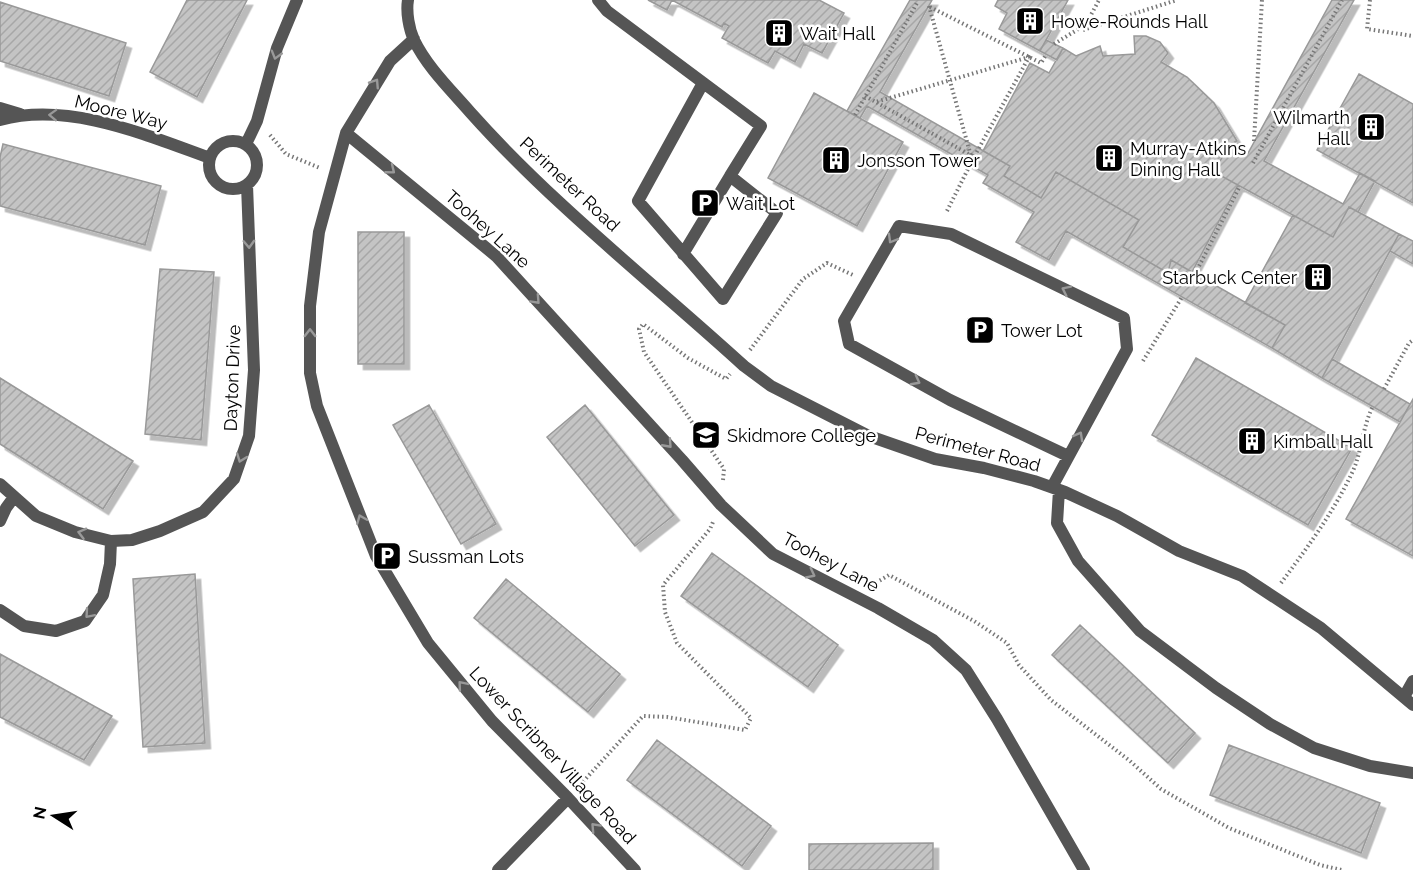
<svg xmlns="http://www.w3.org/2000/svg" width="1413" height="870" font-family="Raleway,sans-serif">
<defs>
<pattern id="building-hatch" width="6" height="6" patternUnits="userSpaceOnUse" patternTransform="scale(1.5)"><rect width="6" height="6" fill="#c4c4c4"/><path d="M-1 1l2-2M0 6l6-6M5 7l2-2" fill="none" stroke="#a7a7a7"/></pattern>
<filter id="shadow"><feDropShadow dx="5.5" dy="5.5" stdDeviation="0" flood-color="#0004"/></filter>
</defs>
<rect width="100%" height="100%" fill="#fff"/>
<path fill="url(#building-hatch)" stroke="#999" stroke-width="1.5" filter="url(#shadow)" d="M 187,0 L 247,0 L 197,97 L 150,72 Z
M 648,0 L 819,0 L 844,13 L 822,53 L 804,44 L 795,62 L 775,51 L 768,63 L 722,38 L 729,26 L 724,23 L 722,27 L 672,0 L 667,10 Z
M 910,0 L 932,0 L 880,92 L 1010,166 L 1004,176 L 1041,198 L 1056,172 L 1139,220 L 1123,247 L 1168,273 L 1171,260 L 1285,325 L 1272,348 L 1066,231 L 1049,260 L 1016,242 L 1034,212 L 983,183 L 988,175 L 867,106 L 860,118 L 847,111 Z
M 998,0 L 1068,0 L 1040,51 L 999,29 L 1007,13 L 995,6 Z
M 1332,0 L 1354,0 L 1264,161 L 1343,204 L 1360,173 L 1375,181 L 1358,212 L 1349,207 L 1333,237 L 1214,172 L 1229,145 L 1247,155 Z
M 0,2 L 126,43 L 109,96 L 0,61 Z
M 1134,36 L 1146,36 L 1160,42 L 1168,53 L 1161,62 L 1187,77 L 1214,103 L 1237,141 L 1229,145 L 1214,172 L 1238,185 L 1192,272 L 1171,260 L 1168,273 L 1123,247 L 1139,220 L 1056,172 L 1041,198 L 1004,176 L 1010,166 L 983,151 L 1030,63 L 1049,73 L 1063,48 L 1076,56 L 1100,46 L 1103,56 L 1135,54 Z
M 1046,40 L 1063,48 L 1057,60 L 1040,51 Z
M 1359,74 L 1413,104 L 1413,203 L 1317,150 Z
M 814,93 L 903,142 L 857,226 L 768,178 Z
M 3,144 L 161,186 L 145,245 L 0,206 L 0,157 Z
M 1349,207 L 1399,234 L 1322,378 L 1272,348 L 1285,325 L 1245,303 L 1293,215 L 1333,237 Z
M 358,232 L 404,232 L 404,364 L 358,364 Z
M 1399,234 L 1413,241 L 1413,264 L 1390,251 Z
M 160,269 L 214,272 L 201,440 L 145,434 Z
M 1196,358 L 1352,448 L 1308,525 L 1152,435 Z
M 1332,359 L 1410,404 L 1400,422 L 1322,378 Z
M 0,378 L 133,461 L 103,509 L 0,444 Z
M 1413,399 L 1413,556 L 1346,519 Z
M 429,405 L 496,524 L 461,544 L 393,425 Z
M 585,405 L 674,515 L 635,546 L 547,437 Z
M 712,553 L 838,645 L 808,687 L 681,596 Z
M 195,574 L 205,743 L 143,747 L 133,579 Z
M 506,579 L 620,674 L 588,712 L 474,618 Z
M 1080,625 L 1195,733 L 1168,763 L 1052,655 Z
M 0,654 L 112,716 L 84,760 L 0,717 Z
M 657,740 L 771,826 L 742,866 L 627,780 Z
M 1229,745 L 1380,803 L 1361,853 L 1210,795 Z
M 933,843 L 933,870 L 809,870 L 809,844 Z"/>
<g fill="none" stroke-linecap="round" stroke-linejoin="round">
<path stroke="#777" stroke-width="4" stroke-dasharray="1.5 3" stroke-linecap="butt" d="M 1370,0 L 1367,29 L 1413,36
M 929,6 L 971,156
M 930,7 L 1041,63 L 1046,55
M 1085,26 L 1099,0
M 1083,30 L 1177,0
M 1054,44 L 1085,25
M 865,96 L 974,157 L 1029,57 L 876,102
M 855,115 L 918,1
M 270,135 L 286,154 L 320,168
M 1254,141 L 1262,0
M 1253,163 L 1342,0
M 947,211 L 974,157
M 1195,274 L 1240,186
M 750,350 L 803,279 L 827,263 L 853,275
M 1143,361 L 1182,297
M 1384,389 L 1409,343 L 1413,340
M 723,480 L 724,469 L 644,352 L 639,329 L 643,324 L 688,358 L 726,379 L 730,374
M 1281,583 C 1307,548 1333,513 1352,473 C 1362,452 1362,428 1373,406
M 872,585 L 889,575 L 974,621 L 1007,643 L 1019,665 L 1051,700 L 1130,761 L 1161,789 L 1229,828 L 1320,865 L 1342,870
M 580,785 L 643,716 L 667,717 L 745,730 L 751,718 L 677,643 L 665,612 L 663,585 L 710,529 L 713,522"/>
<path stroke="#555" stroke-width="12" d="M 408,0 C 406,12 409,29 414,40 C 427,67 451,90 470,112 C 552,204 653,283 744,366 L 771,386 L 869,436 L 935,459 L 984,468 L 1034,481 L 1065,492 L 1117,516 L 1179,551 L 1242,576 L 1321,628 L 1413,705
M 598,0 L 607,11 L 761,126 L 730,176 L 777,213 L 723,299 L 638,201 L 703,83
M 414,39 L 390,61 L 346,133 L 319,232 L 310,306 L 310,373 L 317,406 L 376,556 L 428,643 L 492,721 L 568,798 L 635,870
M 0,108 L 20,114
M 0,120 C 68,101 146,135 210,158
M 346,133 L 496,256 L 682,460 L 721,505 L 773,554 L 878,608 L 933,640 L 966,670 L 997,719 L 1084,870
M209 165a24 24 0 1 1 48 0a24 24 0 1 1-48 0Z
M 246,144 L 257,121 L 277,48 L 297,0
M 683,254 L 730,176
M 0,484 L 36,516 L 75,532 L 111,541 L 132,540 L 160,531 L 203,512 L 234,479 L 249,436 L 254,370 L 247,185
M 1052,487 L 1127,349 L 1124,318 L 951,234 L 899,226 L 844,321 L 849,344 L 950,400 L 1068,456
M 1059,490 L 1057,523 L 1078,561 L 1140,631 L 1216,688 L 1270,724 L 1314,748 L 1370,766 L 1413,773
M 0,521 L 6,508 L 14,497
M 0,610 L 24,626 L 56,631 L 85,621 L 103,595 L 110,564 L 111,541
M 1404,697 L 1413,681
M 498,870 L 568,798"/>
</g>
<defs><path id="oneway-chevron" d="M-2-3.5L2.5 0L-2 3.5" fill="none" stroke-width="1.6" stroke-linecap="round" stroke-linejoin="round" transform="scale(1.5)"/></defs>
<g stroke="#999">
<use href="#oneway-chevron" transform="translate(276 55) rotate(106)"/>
<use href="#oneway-chevron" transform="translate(375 83) rotate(-57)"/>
<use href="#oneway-chevron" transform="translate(53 115) rotate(-178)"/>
<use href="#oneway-chevron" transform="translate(391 170) rotate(39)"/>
<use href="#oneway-chevron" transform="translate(892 239) rotate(120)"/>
<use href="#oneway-chevron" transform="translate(249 244) rotate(88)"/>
<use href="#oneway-chevron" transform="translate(1066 290) rotate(-154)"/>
<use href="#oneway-chevron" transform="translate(536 300) rotate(47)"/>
<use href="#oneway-chevron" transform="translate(310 333) rotate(-90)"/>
<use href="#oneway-chevron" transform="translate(916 381) rotate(28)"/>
<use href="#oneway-chevron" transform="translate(1079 436) rotate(-61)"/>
<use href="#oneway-chevron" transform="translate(668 444) rotate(48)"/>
<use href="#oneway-chevron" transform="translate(241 458) rotate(110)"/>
<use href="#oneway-chevron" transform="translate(361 519) rotate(-112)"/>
<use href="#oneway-chevron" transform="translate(82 533) rotate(-165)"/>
<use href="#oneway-chevron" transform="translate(811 574) rotate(27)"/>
<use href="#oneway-chevron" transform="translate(89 614) rotate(131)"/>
<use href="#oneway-chevron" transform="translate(462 685) rotate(-130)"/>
<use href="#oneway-chevron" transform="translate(595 827) rotate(-133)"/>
</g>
<defs>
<g id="building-square" transform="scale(1.5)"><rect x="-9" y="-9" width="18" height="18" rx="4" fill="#000" stroke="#fff"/><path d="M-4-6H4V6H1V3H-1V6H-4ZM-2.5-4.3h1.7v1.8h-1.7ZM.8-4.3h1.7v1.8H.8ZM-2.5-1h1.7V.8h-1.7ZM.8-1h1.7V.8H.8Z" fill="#fff"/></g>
<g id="parking-square" transform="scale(1.5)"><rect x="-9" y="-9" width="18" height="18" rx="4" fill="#000" stroke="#fff"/><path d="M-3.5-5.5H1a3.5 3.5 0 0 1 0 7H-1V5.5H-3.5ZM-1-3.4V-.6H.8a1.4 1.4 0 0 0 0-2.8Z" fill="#fff"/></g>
<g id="university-square" transform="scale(1.5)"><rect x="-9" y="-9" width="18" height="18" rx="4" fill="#000" stroke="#fff"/><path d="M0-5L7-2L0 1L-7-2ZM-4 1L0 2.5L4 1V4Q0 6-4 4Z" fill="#fff"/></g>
</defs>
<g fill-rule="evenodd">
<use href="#building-square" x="1030" y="21"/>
<use href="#building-square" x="779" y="33"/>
<use href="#building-square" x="1371" y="127"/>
<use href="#building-square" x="1109" y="158"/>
<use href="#building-square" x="836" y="160"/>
<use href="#parking-square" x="705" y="203"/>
<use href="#building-square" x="1318" y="277"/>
<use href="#parking-square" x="980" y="330"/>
<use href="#university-square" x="706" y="435"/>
<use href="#building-square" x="1252" y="441"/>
<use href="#parking-square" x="387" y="556"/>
</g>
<g text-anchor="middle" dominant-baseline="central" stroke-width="5" stroke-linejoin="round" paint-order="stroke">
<g font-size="18" fill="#000" stroke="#fff" text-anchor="start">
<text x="1051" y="21">Howe-Rounds Hall</text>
<text x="800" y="33">Wait Hall</text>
<text x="1350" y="117" text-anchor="end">Wilmarth<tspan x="1350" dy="21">Hall</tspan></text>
<text x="1130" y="148">Murray-Atkins<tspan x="1130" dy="21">Dining Hall</tspan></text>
<text x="857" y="160">Jonsson Tower</text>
<text x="726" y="203">Wait Lot</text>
<text x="1297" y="277" text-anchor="end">Starbuck Center</text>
<text x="1001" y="330">Tower Lot</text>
<text x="727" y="435">Skidmore College</text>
<text x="1273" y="441">Kimball Hall</text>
<text x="408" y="556">Sussman Lots</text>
</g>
<g font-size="18" fill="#000" stroke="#fff">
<text transform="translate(121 112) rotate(14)">Moore Way</text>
<text transform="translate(570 184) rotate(43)">Perimeter Road</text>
<text transform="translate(488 229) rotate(42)">Toohey Lane</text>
<text transform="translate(232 378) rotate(-88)">Dayton Drive</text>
<text transform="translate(978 449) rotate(15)">Perimeter Road</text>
<text transform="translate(831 562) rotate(28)">Toohey Lane</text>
<text transform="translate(553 755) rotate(47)">Lower Scribner Village Road</text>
</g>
</g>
<g transform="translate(54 816) rotate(282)" stroke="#ffffff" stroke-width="4.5" paint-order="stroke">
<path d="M0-4.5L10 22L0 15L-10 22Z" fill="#000000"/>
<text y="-9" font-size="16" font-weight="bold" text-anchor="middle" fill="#000000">N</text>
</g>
</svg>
